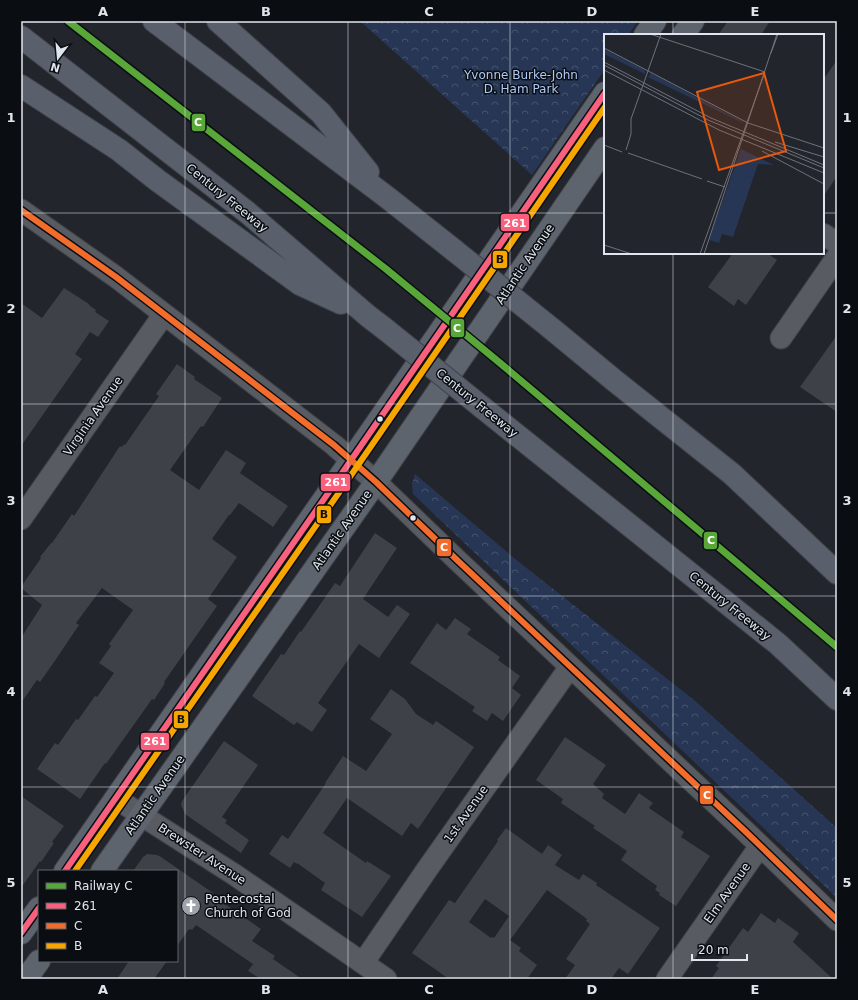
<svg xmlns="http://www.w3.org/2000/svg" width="858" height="1000" font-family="'DejaVu Sans',sans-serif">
<defs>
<pattern id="forest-crowns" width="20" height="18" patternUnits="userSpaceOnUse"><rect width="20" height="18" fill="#263654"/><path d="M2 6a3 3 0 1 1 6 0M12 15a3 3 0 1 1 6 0" fill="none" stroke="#45536d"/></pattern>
</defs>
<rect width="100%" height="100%" fill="#22252c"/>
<path fill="url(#forest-crowns)" d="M 360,21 L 638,21 L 628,35 L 605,35 L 605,69 L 532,175 Z
M 415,474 L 514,558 L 694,700 L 837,828 L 837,898 L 413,494 L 412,484 Z"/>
<path fill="#3e4147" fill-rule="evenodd" d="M 728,21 L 770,21 L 761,35 L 718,35 Z
M 837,60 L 837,176 L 823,197 L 823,80 Z
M 733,253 L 767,253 L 777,260 L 746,305 L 738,299 L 734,306 L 708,287 Z
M 64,288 L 89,304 L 89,305 L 96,310 L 95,312 L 109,321 L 98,337 L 90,332 L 75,354 L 82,359 L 21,446 L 21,303 L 42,318 Z
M 837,335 L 837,412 L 800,387 Z
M 177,364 L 195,377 L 194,379 L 222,398 L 203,427 L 201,426 L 170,470 L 199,490 L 226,450 L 246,463 L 240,473 L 288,506 L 273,527 L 239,503 L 230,515 L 229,515 L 212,539 L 237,557 L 208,599 L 217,606 L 164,682 L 165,683 L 154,700 L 152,699 L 106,764 L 105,763 L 80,799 L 37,769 L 55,743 L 58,745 L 76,719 L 78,720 L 95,696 L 97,697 L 114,673 L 99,663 L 111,646 L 109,644 L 133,610 L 102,588 L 76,623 L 79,625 L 52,665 L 40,682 L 37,680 L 21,703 L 21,638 L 42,605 L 21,588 L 21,587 L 41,558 L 40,557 L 51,543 L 52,543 L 72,514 L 74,516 L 120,446 L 122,447 L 124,444 L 125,445 L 159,396 L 156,394 Z
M 375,533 L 397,548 L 363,599 L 388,617 L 397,605 L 410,614 L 379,658 L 359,644 L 318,703 L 327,710 L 312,732 L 297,722 L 294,725 L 252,696 L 281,654 L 284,655 L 300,631 L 301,632 L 335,583 L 340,586 Z
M 455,618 L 471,629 L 467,634 L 500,657 L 498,660 L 520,676 L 512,688 L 521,695 L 503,721 L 492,713 L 487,721 L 472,711 L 475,707 L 410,663 L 437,623 L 446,630 Z
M 391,689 L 405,699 L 416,714 L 433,725 L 436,721 L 474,747 L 418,829 L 411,823 L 402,836 L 347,798 L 323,833 L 366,863 L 367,861 L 391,876 L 362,917 L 321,890 L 325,883 L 297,863 L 297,864 L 294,862 L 290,868 L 269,854 L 282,835 L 288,839 L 326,783 L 325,783 L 343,756 L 366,771 L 392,734 L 370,719 Z
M 565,737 L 606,765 L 593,784 L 604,794 L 602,798 L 625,814 L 639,793 L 653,803 L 649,808 L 684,832 L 681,837 L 710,856 L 676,906 L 659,895 L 660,893 L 655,890 L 657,886 L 621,860 L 627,851 L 593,828 L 595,826 L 561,803 L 563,799 L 536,780 Z
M 224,741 L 258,765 L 222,817 L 227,820 L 225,823 L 249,840 L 241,853 L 185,814 L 181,805 L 182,801 Z
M 21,796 L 64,826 L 52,842 L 54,843 L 41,862 L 40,861 L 21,888 Z
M 506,828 L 542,854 L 548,845 L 562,855 L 555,865 L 579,880 L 583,874 L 597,883 L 596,885 L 660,928 L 628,974 L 619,968 L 611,979 L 565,979 L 575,965 L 566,959 L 590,924 L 586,921 L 587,919 L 547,890 L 510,940 L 521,948 L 519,951 L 537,965 L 527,979 L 449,979 L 412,953 L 449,900 L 455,903 L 498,841 L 497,840 ZM 485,899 L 509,916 L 494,938 L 492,937 L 491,938 L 469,922 Z
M 147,854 L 157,855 L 161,857 L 213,893 L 212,895 L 261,929 L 252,941 L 275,956 L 273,959 L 302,979 L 261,979 L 248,971 L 253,964 L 196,925 L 192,930 L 192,929 L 191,930 L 189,929 L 177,946 L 177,871 L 133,871 L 143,857 Z
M 761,913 L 775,923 L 778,918 L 799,933 L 793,942 L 833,979 L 711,979 L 719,968 L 716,966 L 743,928 L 748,932 Z
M 129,961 L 167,961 L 154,979 L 117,979 Z"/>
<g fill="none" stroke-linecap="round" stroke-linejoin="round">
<g stroke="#3f4248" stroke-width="23">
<path id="minor" d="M 21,210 L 116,277 L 334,445 L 376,482 L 457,560 L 746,832 L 837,920
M 823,234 L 837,243
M 781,338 L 837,257
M 21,519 L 164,314
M 116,798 L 141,815 L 235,875 L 386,979
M 363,963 L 428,868 L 570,667
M 667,979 L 760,846"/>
</g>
<g stroke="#3f4248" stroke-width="24">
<path id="major" d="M 645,35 L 655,21
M 683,35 L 693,21
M 65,871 L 338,479 L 605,93
M 102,871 L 376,482 L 605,148
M 21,933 L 39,908
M 26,979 L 39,961"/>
</g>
<g stroke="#3f4248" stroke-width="24">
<path id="highway" d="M 154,21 L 388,198 L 455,251
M 218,21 L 321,113 L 368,172
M 21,37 L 248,213 L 368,316 L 385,329
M 21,86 L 119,150 L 157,180 L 300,284 L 341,303
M 552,329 L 615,381 L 732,474 L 837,573
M 483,408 L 778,644 L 837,699"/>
</g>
<use href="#minor" stroke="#585b61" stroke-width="21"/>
<use href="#major" stroke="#5e646d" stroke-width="22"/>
<use href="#highway" stroke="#595f6b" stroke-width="22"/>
<g stroke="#3f4248" stroke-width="24" stroke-linecap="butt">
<path id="highway-bridge" d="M 455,251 L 552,329
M 385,329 L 483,408"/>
</g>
<use href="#highway-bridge" stroke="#595f6b" stroke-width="22"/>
<g stroke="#0a0e13" stroke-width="9">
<path id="bus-1" d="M 65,871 L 338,479 L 605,93
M 21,933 L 39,908"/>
</g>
<g stroke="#0a0e13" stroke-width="9">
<path id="bus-2" d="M 21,210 L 116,277 L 334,445 L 376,482 L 457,560 L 746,832 L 837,920"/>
</g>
<g stroke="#0a0e13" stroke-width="9">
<path id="bus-3" d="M 75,871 L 345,484 L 605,107"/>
</g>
<use href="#bus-1" stroke="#f8607d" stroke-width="6"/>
<use href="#bus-2" stroke="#f36c2b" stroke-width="6"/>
<use href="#bus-3" stroke="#f7a600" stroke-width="6"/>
<g stroke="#0a0e13" stroke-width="10">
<path id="rail-1" d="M 68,21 L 386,269 L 500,363 L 837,647"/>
</g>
<use href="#rail-1" stroke="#58a738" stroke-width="7"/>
</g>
<path fill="none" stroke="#e1e6ee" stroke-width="1" stroke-opacity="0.55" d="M 185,21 L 185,979M 348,21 L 348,979M 510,21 L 510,979M 673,21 L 673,35M 21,213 L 605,213M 823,213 L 837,213M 673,253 L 673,979M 21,404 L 837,404M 21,596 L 837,596M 21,787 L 837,787"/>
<defs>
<g id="church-disc" transform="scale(1)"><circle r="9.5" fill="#9ea2aa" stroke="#0a0e13"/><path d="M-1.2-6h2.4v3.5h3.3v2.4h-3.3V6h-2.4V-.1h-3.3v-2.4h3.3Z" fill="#fff"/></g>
</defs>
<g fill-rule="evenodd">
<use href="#church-disc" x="191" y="906"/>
</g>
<g fill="#e1e6ee" stroke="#0a0e13" stroke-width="1.5">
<circle cx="380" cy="419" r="3.5"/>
<circle cx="413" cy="518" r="3.5"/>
</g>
<g text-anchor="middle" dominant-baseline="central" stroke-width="3" stroke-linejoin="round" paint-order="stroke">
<g font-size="12" fill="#afc8f4" stroke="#0a0e13">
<text x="521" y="75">Yvonne Burke-John<tspan x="521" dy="14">D. Ham Park</tspan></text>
</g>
<g font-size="12" fill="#e1e6ee" stroke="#0a0e13">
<text transform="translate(227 198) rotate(39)">Century Freeway</text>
<text transform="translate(525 264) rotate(-56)">Atlantic Avenue</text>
<text transform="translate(477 403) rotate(39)">Century Freeway</text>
<text transform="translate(93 416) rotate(-55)">Virginia Avenue</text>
<text transform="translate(342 530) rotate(-55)">Atlantic Avenue</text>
<text transform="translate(730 606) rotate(39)">Century Freeway</text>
<text transform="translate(155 795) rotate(-55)">Atlantic Avenue</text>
<text transform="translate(466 814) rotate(-55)">1st Avenue</text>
<text transform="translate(202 854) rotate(33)">Brewster Avenue</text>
<text transform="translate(727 893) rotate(-55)">Elm Avenue</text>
</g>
<g font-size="12" fill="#e1e6ee" stroke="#0a0e13" text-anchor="start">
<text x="205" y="899">Pentecostal<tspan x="205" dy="14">Church of God</tspan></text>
</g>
</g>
<g transform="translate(604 34)">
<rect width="220" height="220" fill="#22252c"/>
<path d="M 0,15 L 41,36 L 41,40 L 0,20 ZM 47,39 L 139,88 L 139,89 L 50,46 L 44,43 ZM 137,115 L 170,131 L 154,130 L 129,203 L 118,200 L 115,209 L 105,206 Z" fill="#263654"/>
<path d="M 138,128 L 151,132 L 147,141 L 140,145 L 131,143 Z" fill="#263654"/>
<path fill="none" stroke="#6e727a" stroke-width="1" d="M 46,0 L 161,38M 0,14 L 144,89 L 220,114M 167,19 L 174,0M 0,28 L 107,84 L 220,131M 0,31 L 104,86 L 220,134M 0,36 L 115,96 L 220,139M 171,108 L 220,123M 0,111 L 18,118M 22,116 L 27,100 L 27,85 L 57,0M 158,117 L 220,150M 24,119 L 98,145M 103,147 L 121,153M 0,211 L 28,220M 96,220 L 161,38M 100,220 L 173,0"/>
<path fill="#e8590c" fill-opacity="0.15" stroke="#e8590c" stroke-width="2" d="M 160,39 L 182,117 L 115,136 L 93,58 Z"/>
<rect width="220" height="220" fill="none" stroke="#e1e6ee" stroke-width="2"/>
</g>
<g stroke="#0a0e13" stroke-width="1.5">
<rect x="191" y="113" width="15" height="19" rx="4" fill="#58a738"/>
<rect x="500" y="213" width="30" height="19" rx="4" fill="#f8607d"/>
<rect x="492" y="250" width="16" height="19" rx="4" fill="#f7a600"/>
<rect x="450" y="318" width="15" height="20" rx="4" fill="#58a738"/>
<rect x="320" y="473" width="31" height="19" rx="4" fill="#f8607d"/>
<rect x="316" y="505" width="16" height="19" rx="4" fill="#f7a600"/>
<rect x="703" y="531" width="15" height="19" rx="4" fill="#58a738"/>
<rect x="436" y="538" width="16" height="19" rx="4" fill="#f36c2b"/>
<rect x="173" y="710" width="16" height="19" rx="4" fill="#f7a600"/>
<rect x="140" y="732" width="30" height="19" rx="4" fill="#f8607d"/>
<rect x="699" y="785" width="15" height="20" rx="4" fill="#f36c2b"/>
</g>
<g font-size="11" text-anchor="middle" font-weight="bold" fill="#fff">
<text x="198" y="126">C</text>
<text x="515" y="227">261</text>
<text x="457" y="332">C</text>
<text x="336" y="486">261</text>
<text x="711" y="544">C</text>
<text x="444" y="551">C</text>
<text x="155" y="745">261</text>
<text x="707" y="799">C</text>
</g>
<g font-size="11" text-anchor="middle" font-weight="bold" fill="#111">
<text x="500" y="263">B</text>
<text x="324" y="518">B</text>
<text x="181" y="723">B</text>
</g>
<rect width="858" height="1000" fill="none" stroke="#0a0e13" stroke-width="44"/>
<rect x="38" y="870" width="140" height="92" fill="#0a0e13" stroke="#60646b"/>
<rect x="46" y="883" width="20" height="6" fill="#58a738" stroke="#60646b"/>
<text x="74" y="890" font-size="12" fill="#e1e6ee">Railway C</text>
<rect x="46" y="903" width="20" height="6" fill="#f8607d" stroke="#60646b"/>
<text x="74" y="910" font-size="12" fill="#e1e6ee">261</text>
<rect x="46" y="923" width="20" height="6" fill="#f36c2b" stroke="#60646b"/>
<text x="74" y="930" font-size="12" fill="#e1e6ee">C</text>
<rect x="46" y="943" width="20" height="6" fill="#f7a600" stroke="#60646b"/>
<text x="74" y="950" font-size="12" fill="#e1e6ee">B</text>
<g transform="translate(58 58) rotate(196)" stroke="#0a0e13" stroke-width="3" paint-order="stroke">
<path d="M0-3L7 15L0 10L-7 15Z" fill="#e1e6ee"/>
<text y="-6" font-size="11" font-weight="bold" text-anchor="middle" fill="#e1e6ee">N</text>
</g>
<path d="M692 954v6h55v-6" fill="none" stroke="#e1e6ee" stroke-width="2"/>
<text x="698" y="954" font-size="12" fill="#e1e6ee" stroke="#0a0e13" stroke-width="3" paint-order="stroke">20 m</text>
<rect x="22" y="22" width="814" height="956" fill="none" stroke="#e1e6ee" stroke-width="1.5"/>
<g font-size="13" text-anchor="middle" font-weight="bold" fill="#e1e6ee">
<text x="103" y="16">A</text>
<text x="266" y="16">B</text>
<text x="429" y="16">C</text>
<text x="592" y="16">D</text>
<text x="755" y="16">E</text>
<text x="11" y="122">1</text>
<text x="847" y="122">1</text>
<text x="11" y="313">2</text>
<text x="847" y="313">2</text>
<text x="11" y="505">3</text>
<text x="847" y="505">3</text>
<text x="11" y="696">4</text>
<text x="847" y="696">4</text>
<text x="11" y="887">5</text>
<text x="847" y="887">5</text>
<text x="103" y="994">A</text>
<text x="266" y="994">B</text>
<text x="429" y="994">C</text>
<text x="592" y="994">D</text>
<text x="755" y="994">E</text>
</g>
</svg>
